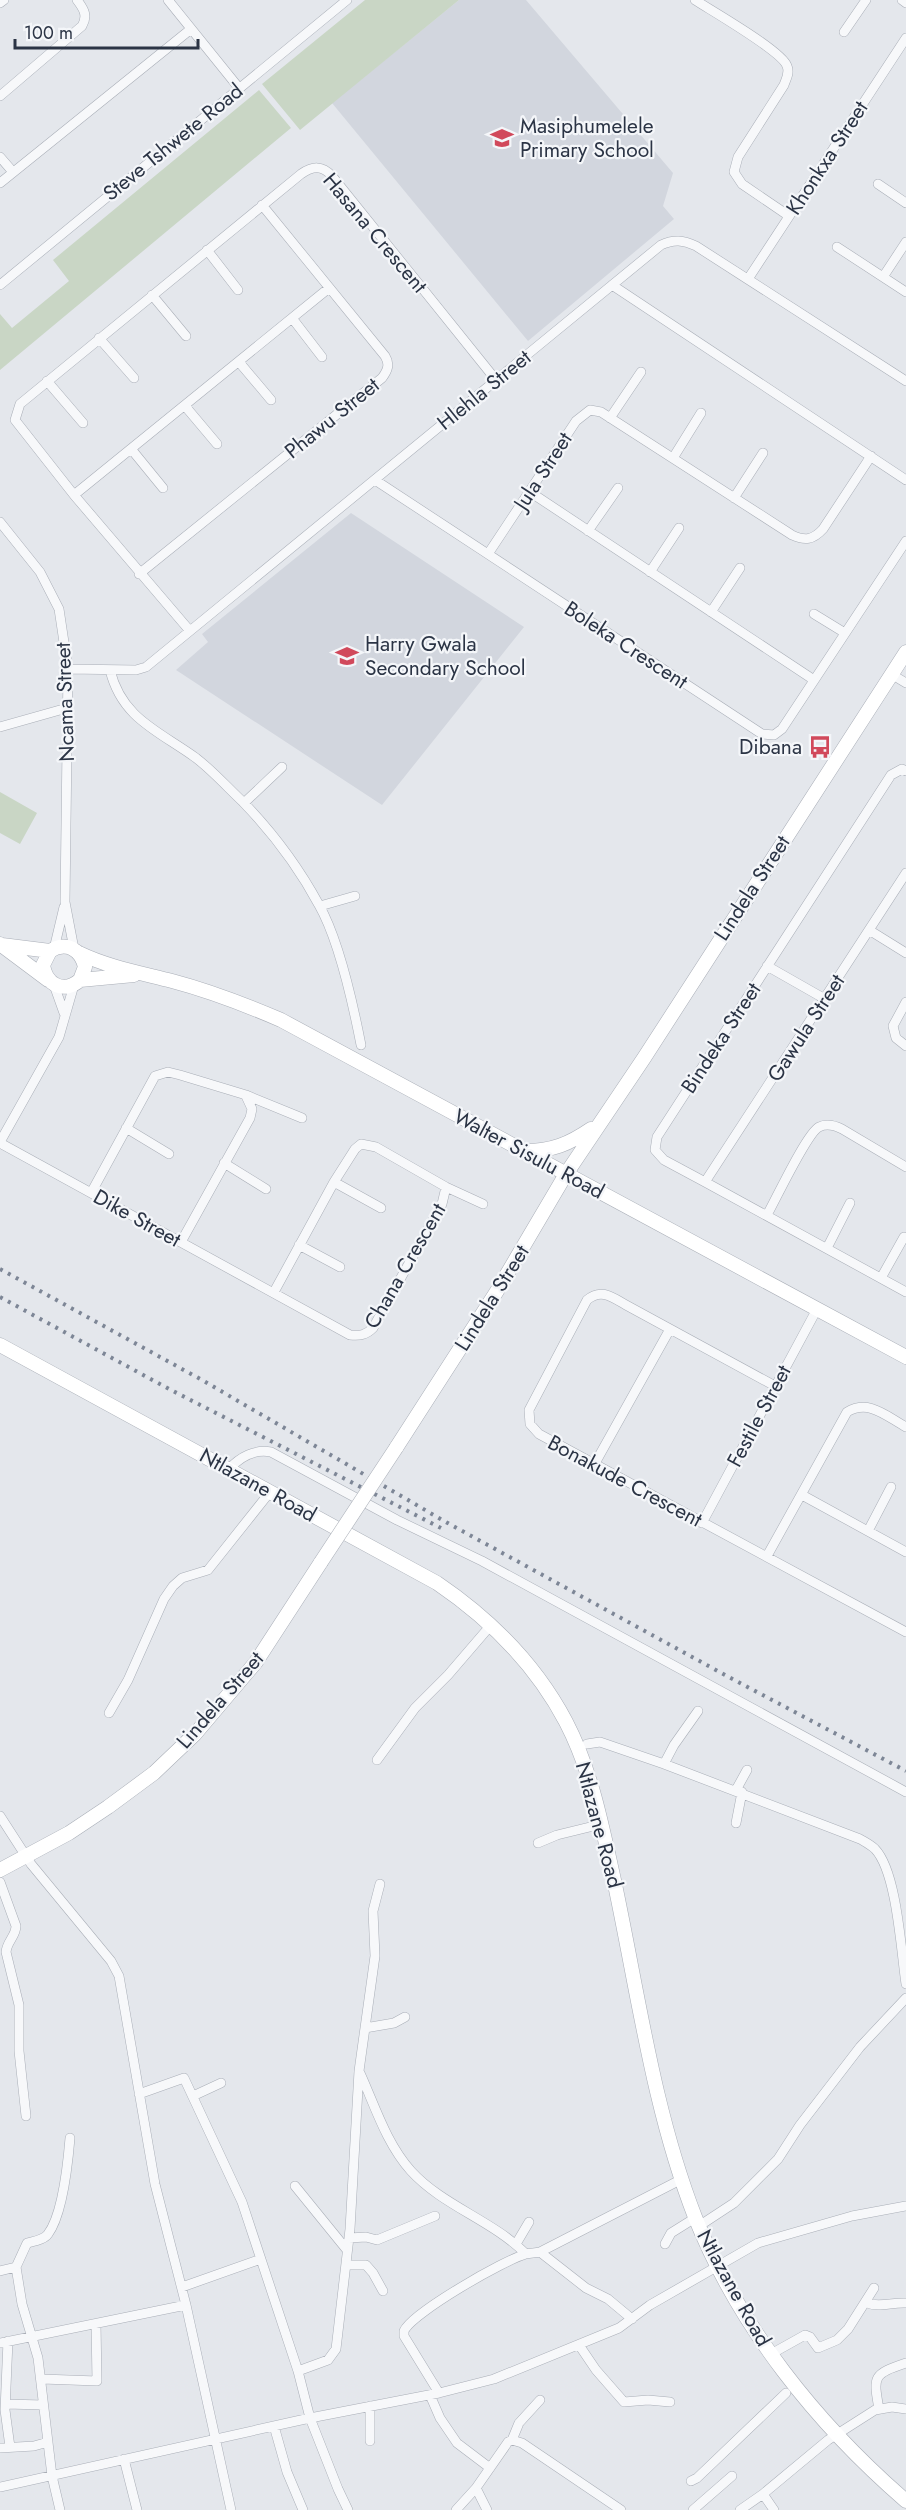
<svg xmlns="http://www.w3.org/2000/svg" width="906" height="2510" font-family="Jost,sans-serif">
<rect width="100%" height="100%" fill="#e4e7ec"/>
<path fill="#d2d6de" d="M 459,0 L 526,0 L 673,173 L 663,206 L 674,219 L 528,341 L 332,103 Z
M 351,513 L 524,627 L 382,805 L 176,670 L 208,642 L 202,634 Z"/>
<path fill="#c9d6c5" d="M 365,0 L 459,0 L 300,130 L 262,84 Z
M 259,90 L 291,128 L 0,370 L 0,314 L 12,328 L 69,281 L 53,260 Z
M 0,792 L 37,813 L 20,844 L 0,833 Z"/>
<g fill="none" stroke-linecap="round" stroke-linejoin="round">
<g stroke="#a9aeb7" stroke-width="10">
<path id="street" d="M 168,0 L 239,88
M 695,0 C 712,11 782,51 787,66 C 790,73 786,79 784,85 L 738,157 L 734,172 L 742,184 L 789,216
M 902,0 L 906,3
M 0,3 L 4,0
M 844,32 L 866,0
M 0,96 L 82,26 C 88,16 84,9 77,0
M 0,157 L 13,172
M 0,183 L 191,29
M 878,184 L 906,203
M 837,247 L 906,292
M 207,250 L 238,290
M 883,277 L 906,242
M 748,279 L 906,38
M 0,285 L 347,0
M 612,285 L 906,480
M 152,295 L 186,336
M 292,318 L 322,357
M 99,338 L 134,378
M 239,362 L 271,400
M 47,381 L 83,423
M 185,406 L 217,444
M 610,418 L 641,372
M 132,450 L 163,488
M 673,458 L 701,413
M 375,480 L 762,734 L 774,735 L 782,729 L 906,541
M 530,492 L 814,680
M 74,495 L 329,288
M 734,498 L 763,453
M 0,522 L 40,572 L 59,609 L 68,669 L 65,902 L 74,949
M 588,531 L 618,488
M 488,554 L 576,421 L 590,410 L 601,412 L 792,535 C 805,541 813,540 823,529 L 871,456
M 650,572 L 679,528
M 139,574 L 382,378 C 388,370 390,364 385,356 L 262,205
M 711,612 L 740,568
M 814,614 L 845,633
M 190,631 L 74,495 L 15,420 L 20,404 L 301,174 C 313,166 322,165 332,176 L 496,380
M 68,669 L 136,670 L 146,667 L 661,245 C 674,239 683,240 696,246 L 906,381
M 110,670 C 122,719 159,731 196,758 C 213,771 228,788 243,802 C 272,832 299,868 319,905 C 339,940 353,1004 361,1045
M 891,674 L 906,683
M 0,727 L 67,708
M 906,771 L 902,769 L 891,775 L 657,1137 L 655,1150 L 664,1160 L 705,1182 L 906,1292
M 244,803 L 282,767
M 320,906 L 355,896
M 869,930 L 906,953
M 54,949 L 64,907
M 767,966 L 825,999
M 54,985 L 64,1013
M 906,1002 L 893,1026 L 896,1038 L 906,1046
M 126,1128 L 169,1154
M 0,1142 L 59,1037 L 74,985
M 0,1143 L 350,1335 C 360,1336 366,1335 373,1328 L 442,1204 L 446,1187
M 224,1163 L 266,1189
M 334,1182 L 381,1208
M 705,1182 L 906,873
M 91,1193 L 155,1076 L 168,1072 L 180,1075 L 246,1095 L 302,1118
M 767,1215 C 776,1199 807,1133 819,1127 C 827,1123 834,1125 842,1129 L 906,1167
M 181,1242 L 250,1118 L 252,1109 L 246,1096
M 299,1245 L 340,1267
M 827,1248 L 850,1203
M 881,1278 L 904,1237
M 274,1292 L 334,1182 L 355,1149 L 361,1144 L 376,1147 L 446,1187 L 483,1204
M 775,1386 L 626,1305 C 612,1297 601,1288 587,1300 L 529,1410 L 530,1424 L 539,1434 L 906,1632
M 594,1465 L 670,1329
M 229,1469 C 240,1457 255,1449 271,1452 L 397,1520 L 482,1561 L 906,1792
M 802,1495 L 906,1552
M 702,1523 L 817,1309
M 868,1531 L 891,1487
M 767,1556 L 847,1412 C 869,1399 886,1416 906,1427
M 109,1713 L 128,1680 L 164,1599 L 173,1586 L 182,1578 L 208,1570 L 270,1492
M 587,1744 L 600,1742 L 664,1764 L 674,1745 L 698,1711
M 377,1760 L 415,1708 L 448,1675 L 491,1625
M 664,1764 L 860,1839 C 865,1842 871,1845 875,1849 C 897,1872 901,1951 906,1984
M 736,1790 L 747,1770
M 0,1816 L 31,1864 L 111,1961 L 119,1976 L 155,2184 L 186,2305 L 231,2510
M 736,1823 L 742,1792
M 538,1843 L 557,1835 L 602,1824
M 0,1882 L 16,1926 C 16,1936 7,1941 6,1952 L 19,2005 L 19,2051 L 26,2116
M 365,2028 L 394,2023 L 405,2017
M 360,2073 C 375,2106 386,2143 411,2171 C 443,2206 492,2220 526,2254
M 139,2094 L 184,2078 L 242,2202 L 298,2371 L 310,2418 L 338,2489 L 348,2510
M 193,2096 L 221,2083
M 295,2186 L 347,2250
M 699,2226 L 734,2203 L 778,2159 L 800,2125 L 860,2047 L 906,1998
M 349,2238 L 366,2237 L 377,2240 L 435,2216
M 516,2244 L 529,2222
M 665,2244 L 671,2233 L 695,2218
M 540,2252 L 586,2288 L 608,2299 L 632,2319
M 347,2265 L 366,2265 L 373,2273 L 383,2291
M 0,2271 L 16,2267
M 182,2287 L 261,2259
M 867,2303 C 879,2308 892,2302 906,2303
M 8,2341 L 5,2410 L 10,2447
M 0,2343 L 186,2305
M 579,2345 L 596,2370 L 624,2402 L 648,2400 L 670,2402
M 771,2354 L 805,2335 L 810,2337 L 818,2348 L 837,2340 L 848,2329 L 874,2288
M 298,2371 L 328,2360 L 336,2349 L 350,2229 L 359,2071 L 375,1956 L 373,1911 L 380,1884
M 42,2379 L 97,2381 L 96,2324
M 439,2393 L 404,2336 L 404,2331 C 412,2313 504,2260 526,2254 C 530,2253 535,2253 540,2252 L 682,2179
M 430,2395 L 440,2418 L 457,2443 L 490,2468
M 6,2404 L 43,2405
M 879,2409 C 873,2376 873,2374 906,2363
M 274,2426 L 287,2472 L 303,2510
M 512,2440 L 519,2423 L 540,2400
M 370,2441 L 370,2406
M 0,2448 L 34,2446 L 48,2442
M 124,2459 L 137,2510
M 691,2481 L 697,2478 L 786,2393
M 0,2487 L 310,2418 L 439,2393 L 494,2379 L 619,2328 L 650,2305 L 758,2243 L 852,2216 L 906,2206
M 476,2488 L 487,2510
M 763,2494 L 774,2510
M 60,2510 L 52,2476 L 38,2358 L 22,2304 L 16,2267 L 27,2243 C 34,2241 44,2240 48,2234 C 63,2214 68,2162 70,2138
M 456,2510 L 476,2488 L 508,2442 L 512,2440 L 522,2443 L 621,2510
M 693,2510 L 732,2476
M 740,2510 L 763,2494 L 828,2440 L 875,2410 L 892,2407 L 906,2409"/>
</g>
<g stroke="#a9aeb7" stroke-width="15">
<path id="secondary" d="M 0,944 L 48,980
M 2,945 L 50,951
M 79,953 C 108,967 141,973 172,981 C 210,991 246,1005 281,1020 L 906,1357
M 80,980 L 85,967 C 81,949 66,941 50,951 L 43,965 C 46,985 64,994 80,980 L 134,975
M 525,1151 C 552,1151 569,1144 591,1129
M 0,1345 L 437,1583 C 490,1619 536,1665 566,1722 C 592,1772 602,1826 614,1880 C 638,1992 653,2109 695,2217 C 739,2327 817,2424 906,2501
M 396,1448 L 497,1291 L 566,1174 L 644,1058 L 906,652
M 0,1870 L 69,1833 L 108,1807 L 154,1773 L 195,1734 L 256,1662 L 321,1562"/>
</g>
<use href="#street" stroke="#f7f8fa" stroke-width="9"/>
<use href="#secondary" stroke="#fff" stroke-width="14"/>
<path stroke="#7d8696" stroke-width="4" stroke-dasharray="3 6" stroke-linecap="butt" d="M 0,1269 L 202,1380 L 444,1521 L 725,1675 L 906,1771
M 0,1297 L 169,1389 L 441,1528"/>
<g stroke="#a9aeb7" stroke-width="15" stroke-linecap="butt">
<path id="secondary-bridge" d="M 321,1562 L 396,1448"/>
</g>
<use href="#secondary-bridge" stroke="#fff" stroke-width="14"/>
</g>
<defs>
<g id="school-bare" transform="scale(1.8)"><path d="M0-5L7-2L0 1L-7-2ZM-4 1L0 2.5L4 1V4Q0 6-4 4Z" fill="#d1495b" stroke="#f4f6f9" stroke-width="2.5" paint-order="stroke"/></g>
<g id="bus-bare" transform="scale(1.8)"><path d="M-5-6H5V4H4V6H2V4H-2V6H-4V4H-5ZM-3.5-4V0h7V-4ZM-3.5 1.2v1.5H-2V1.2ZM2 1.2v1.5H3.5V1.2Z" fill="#d1495b" stroke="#f4f6f9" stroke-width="2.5" paint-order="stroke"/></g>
</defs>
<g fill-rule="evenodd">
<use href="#school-bare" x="502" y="138"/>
<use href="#school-bare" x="347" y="656"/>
<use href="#bus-bare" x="820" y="747"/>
</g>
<g text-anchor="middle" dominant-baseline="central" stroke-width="4.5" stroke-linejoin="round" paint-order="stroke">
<g font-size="21" fill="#2b3445" stroke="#f4f6f9" text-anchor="start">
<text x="520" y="126">Masiphumelele<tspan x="520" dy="24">Primary School</tspan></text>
<text x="365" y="644">Harry Gwala<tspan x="365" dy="24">Secondary School</tspan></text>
<text x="802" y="747" text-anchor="end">Dibana</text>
</g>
<g font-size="21" fill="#2b3445" stroke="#f4f6f9">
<text transform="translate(173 142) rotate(-39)">Steve Tshwete Road</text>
<text transform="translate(827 158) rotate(-57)">Khonkxa Street</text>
<text transform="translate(375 233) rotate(50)">Hasana Crescent</text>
<text transform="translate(484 390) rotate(-39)">Hlehla Street</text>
<text transform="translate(332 418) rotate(-39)">Phawu Street</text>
<text transform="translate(543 471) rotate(-57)">Jula Street</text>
<text transform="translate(626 645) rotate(33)">Boleka Crescent</text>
<text transform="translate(65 702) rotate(-92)">Ncama Street</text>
<text transform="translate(752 888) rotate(-57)">Lindela Street</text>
<text transform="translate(806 1028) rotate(-57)">Gawula Street</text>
<text transform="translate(721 1038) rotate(-57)">Bindeka Street</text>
<text transform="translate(529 1154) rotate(28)">Walter Sisulu Road</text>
<text transform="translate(137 1218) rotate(29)">Dike Street</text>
<text transform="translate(405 1266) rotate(-60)">Chana Crescent</text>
<text transform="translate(492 1298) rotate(-58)">Lindela Street</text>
<text transform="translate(759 1416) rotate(-62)">Festile Street</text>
<text transform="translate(625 1481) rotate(28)">Bonakude Crescent</text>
<text transform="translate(258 1485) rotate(29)">Ntlazane Road</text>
<text transform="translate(220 1700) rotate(-49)">Lindela Street</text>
<text transform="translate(599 1825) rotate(75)">Ntlazane Road</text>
<text transform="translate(734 2288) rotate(61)">Ntlazane Road</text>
</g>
</g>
<path d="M15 39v9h183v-9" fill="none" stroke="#2b3445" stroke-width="3"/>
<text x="24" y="39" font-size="18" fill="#2b3445" stroke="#f4f6f9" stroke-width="4.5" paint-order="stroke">100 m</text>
</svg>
